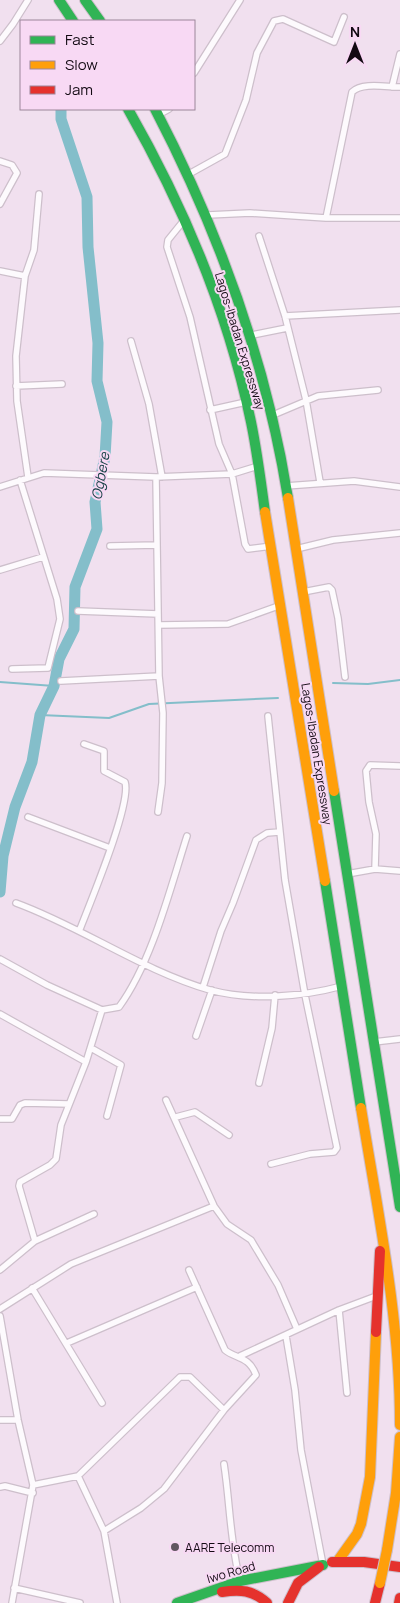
<svg xmlns="http://www.w3.org/2000/svg" width="400" height="1603" font-family="Manrope,sans-serif">
<rect width="100%" height="100%" fill="#f1e0ef"/>
<g fill="none" stroke-linecap="round" stroke-linejoin="round">
<path stroke="#84beca" stroke-width="2" d="M 0,682 L 54,686
M 333,683 L 368,684 L 400,680
M 40,715 L 109,718 L 149,704 L 278,698"/>
<path stroke="#84beca" stroke-width="11" d="M 0,892 L 3,856 L 15,807 L 32,762 L 40,715 L 54,686 L 59,659 L 74,629 L 75,587 L 97,529 L 95,502 L 105,457 L 107,422 L 97,381 L 98,343 L 88,247 L 87,197 L 61,119 L 61,109"/>
<g stroke="#cdbfcb" stroke-width="8">
<path id="street" d="M 0,41 L 13,24 L 28,0
M 194,73 L 240,0
M 392,87 L 400,54
M 158,115 L 169,109
M 0,161 L 12,165 L 17,173 L 0,204
M 189,174 L 225,154 L 246,100 L 257,53 L 274,21 L 283,19 L 334,42 L 344,17
M 208,215 L 250,213 L 326,218 L 400,218
M 326,218 L 352,92 C 362,82 386,87 400,87
M 185,219 L 168,240 L 167,247 L 190,317 L 219,444 L 232,474 L 245,544 L 248,549 L 272,546
M 259,236 L 285,316 L 306,400 L 320,482
M 0,271 L 25,276
M 285,316 L 400,310
M 252,335 L 287,328
M 131,341 L 149,404 L 162,477
M 16,386 L 62,384
M 210,410 L 246,402
M 273,415 L 318,396 L 378,390
M 28,477 L 17,401 L 16,356 L 25,276 L 34,250 L 39,194
M 156,477 L 159,676 L 163,713 L 162,783 L 158,812
M 286,486 L 354,481 L 400,487
M 0,487 L 44,473 L 156,477 L 232,474 L 258,466
M 110,546 L 157,545
M 296,549 L 333,540 L 400,533
M 0,570 L 43,557
M 303,592 L 329,587 L 332,590 L 338,618 L 345,677
M 78,611 L 158,614
M 159,625 L 228,624 L 281,605
M 12,669 L 48,668 L 60,619 L 57,599 L 20,480
M 61,681 L 159,676
M 268,716 L 285,880 L 305,995 L 337,1148 L 334,1152 L 310,1154 L 271,1164
M 28,817 L 110,848
M 375,869 L 376,834 L 369,802 L 366,771 L 370,765 L 400,766
M 347,874 L 375,869 L 400,871
M 16,903 C 82,927 143,971 210,990 C 250,1001 302,997 342,986
M 80,929 C 90,903 132,803 125,782 L 104,771 L 104,751 L 84,744
M 0,959 L 47,985 L 102,1010 L 119,1007 C 152,962 170,889 187,836
M 203,987 L 221,931 L 233,903 L 256,840 L 267,833 L 279,832
M 0,1014 L 86,1062
M 196,1036 L 212,990
M 374,1042 L 400,1039
M 91,1048 L 121,1065 L 107,1116
M 259,1083 L 272,1028 L 275,995
M 166,1100 L 214,1206 L 227,1224 L 251,1240 L 278,1285 L 297,1329
M 176,1117 L 195,1112 L 229,1135
M 0,1119 L 12,1119 L 20,1105 L 25,1103 L 69,1104
M 35,1241 L 19,1186 L 20,1182 L 50,1165 L 56,1159 L 61,1125 L 86,1062 L 102,1010
M 0,1270 L 35,1241 L 94,1214
M 32,1288 L 102,1403
M 0,1309 L 71,1264 L 214,1206
M 339,1310 L 347,1393
M 0,1316 L 18,1420 L 33,1485 L 12,1603
M 286,1336 L 295,1390 L 301,1450 L 323,1565
M 67,1343 L 197,1287
M 240,1356 L 339,1310 L 379,1295
M 0,1420 L 18,1420
M 224,1464 C 230,1503 230,1542 240,1581
M 78,1476 L 104,1531 L 117,1603
M 33,1485 L 78,1476 L 180,1377 L 190,1377 L 224,1410
M 0,1487 L 5,1486 L 33,1493
M 104,1531 L 141,1508 L 164,1489 L 224,1410 L 256,1375 C 249,1356 236,1359 225,1350 L 189,1270
M 14,1588 L 80,1603"/>
</g>
<g stroke="#cdbfcb" stroke-width="12">
<path id="fast" d="M 59,0 L 73,21
M 85,0 L 100,21
M 128,109 C 184,207 228,311 251,422 C 257,451 261,482 265,512
M 155,109 C 219,232 266,360 288,498
M 334,791 L 400,1207
M 325,881 L 361,1108
M 177,1603 L 240,1581 L 323,1565"/>
</g>
<g stroke="#cdbfcb" stroke-width="12">
<path id="slow" d="M 288,498 L 334,791
M 265,512 L 325,881
M 361,1108 C 378,1213 400,1318 400,1425
M 387,1550 L 396,1493 L 400,1437
M 337,1562 L 357,1534 L 361,1524 L 370,1477 L 376,1332"/>
</g>
<g stroke="#cdbfcb" stroke-width="12">
<path id="jam" d="M 376,1332 L 380,1251
M 332,1562 L 364,1562 L 400,1567
M 222,1592 C 240,1589 253,1590 267,1603
M 288,1603 L 298,1583 L 319,1567
M 375,1603 L 380,1583
M 399,1603 L 400,1598"/>
</g>
<use href="#street" stroke="#fdfafd" stroke-width="5.5"/>
<use href="#fast" stroke="#30b455" stroke-width="10"/>
<use href="#slow" stroke="#ff9f0a" stroke-width="10"/>
<use href="#jam" stroke="#e5322d" stroke-width="10"/>
<g stroke="#cdbfcb" stroke-width="12" stroke-linecap="butt">
<path id="slow-bridge" d="M 380,1583 L 387,1550"/>
</g>
<use href="#slow-bridge" stroke="#ff9f0a" stroke-width="10"/>
</g>
<circle fill="#615560" stroke="#f8d9f4" stroke-width="2" cx="175" cy="1547" r="5"/>
<g text-anchor="middle" dominant-baseline="central" stroke-width="4" stroke-linejoin="round" paint-order="stroke">
<g font-size="12" fill="#130a13" stroke="#f8d9f4">
<text transform="translate(240 341) rotate(73)">Lagos-Ibadan Expressway</text>
<text transform="translate(317 754) rotate(81)">Lagos-Ibadan Expressway</text>
<text transform="translate(231 1572) rotate(-16)">Iwo Road</text>
</g>
<g font-size="12" fill="#130a13" stroke="#f8d9f4" text-anchor="start">
<text x="185" y="1547">AARE Telecomm</text>
</g>
<g font-size="14" font-style="italic" fill="#154044" stroke="#f8d9f4">
<text transform="translate(100 476) rotate(-80)">Ogbere</text>
</g>
</g>
<rect x="20" y="20" width="175" height="90" fill="#f8d9f4" stroke="#9c869a"/>
<rect x="30" y="36" width="25" height="8" fill="#30b455" stroke="#9c869a"/>
<text x="65" y="45" font-size="15" fill="#130a13">Fast</text>
<rect x="30" y="61" width="25" height="8" fill="#ff9f0a" stroke="#9c869a"/>
<text x="65" y="70" font-size="15" fill="#130a13">Slow</text>
<rect x="30" y="86" width="25" height="8" fill="#e5322d" stroke="#9c869a"/>
<text x="65" y="95" font-size="15" fill="#130a13">Jam</text>
<g transform="translate(355 45)" stroke="#f8d9f4" stroke-width="4" paint-order="stroke">
<path d="M0-4L9 19L0 12L-9 19Z" fill="#130a13"/>
<text y="-8" font-size="14" font-weight="bold" text-anchor="middle" fill="#130a13">N</text>
</g>
</svg>
